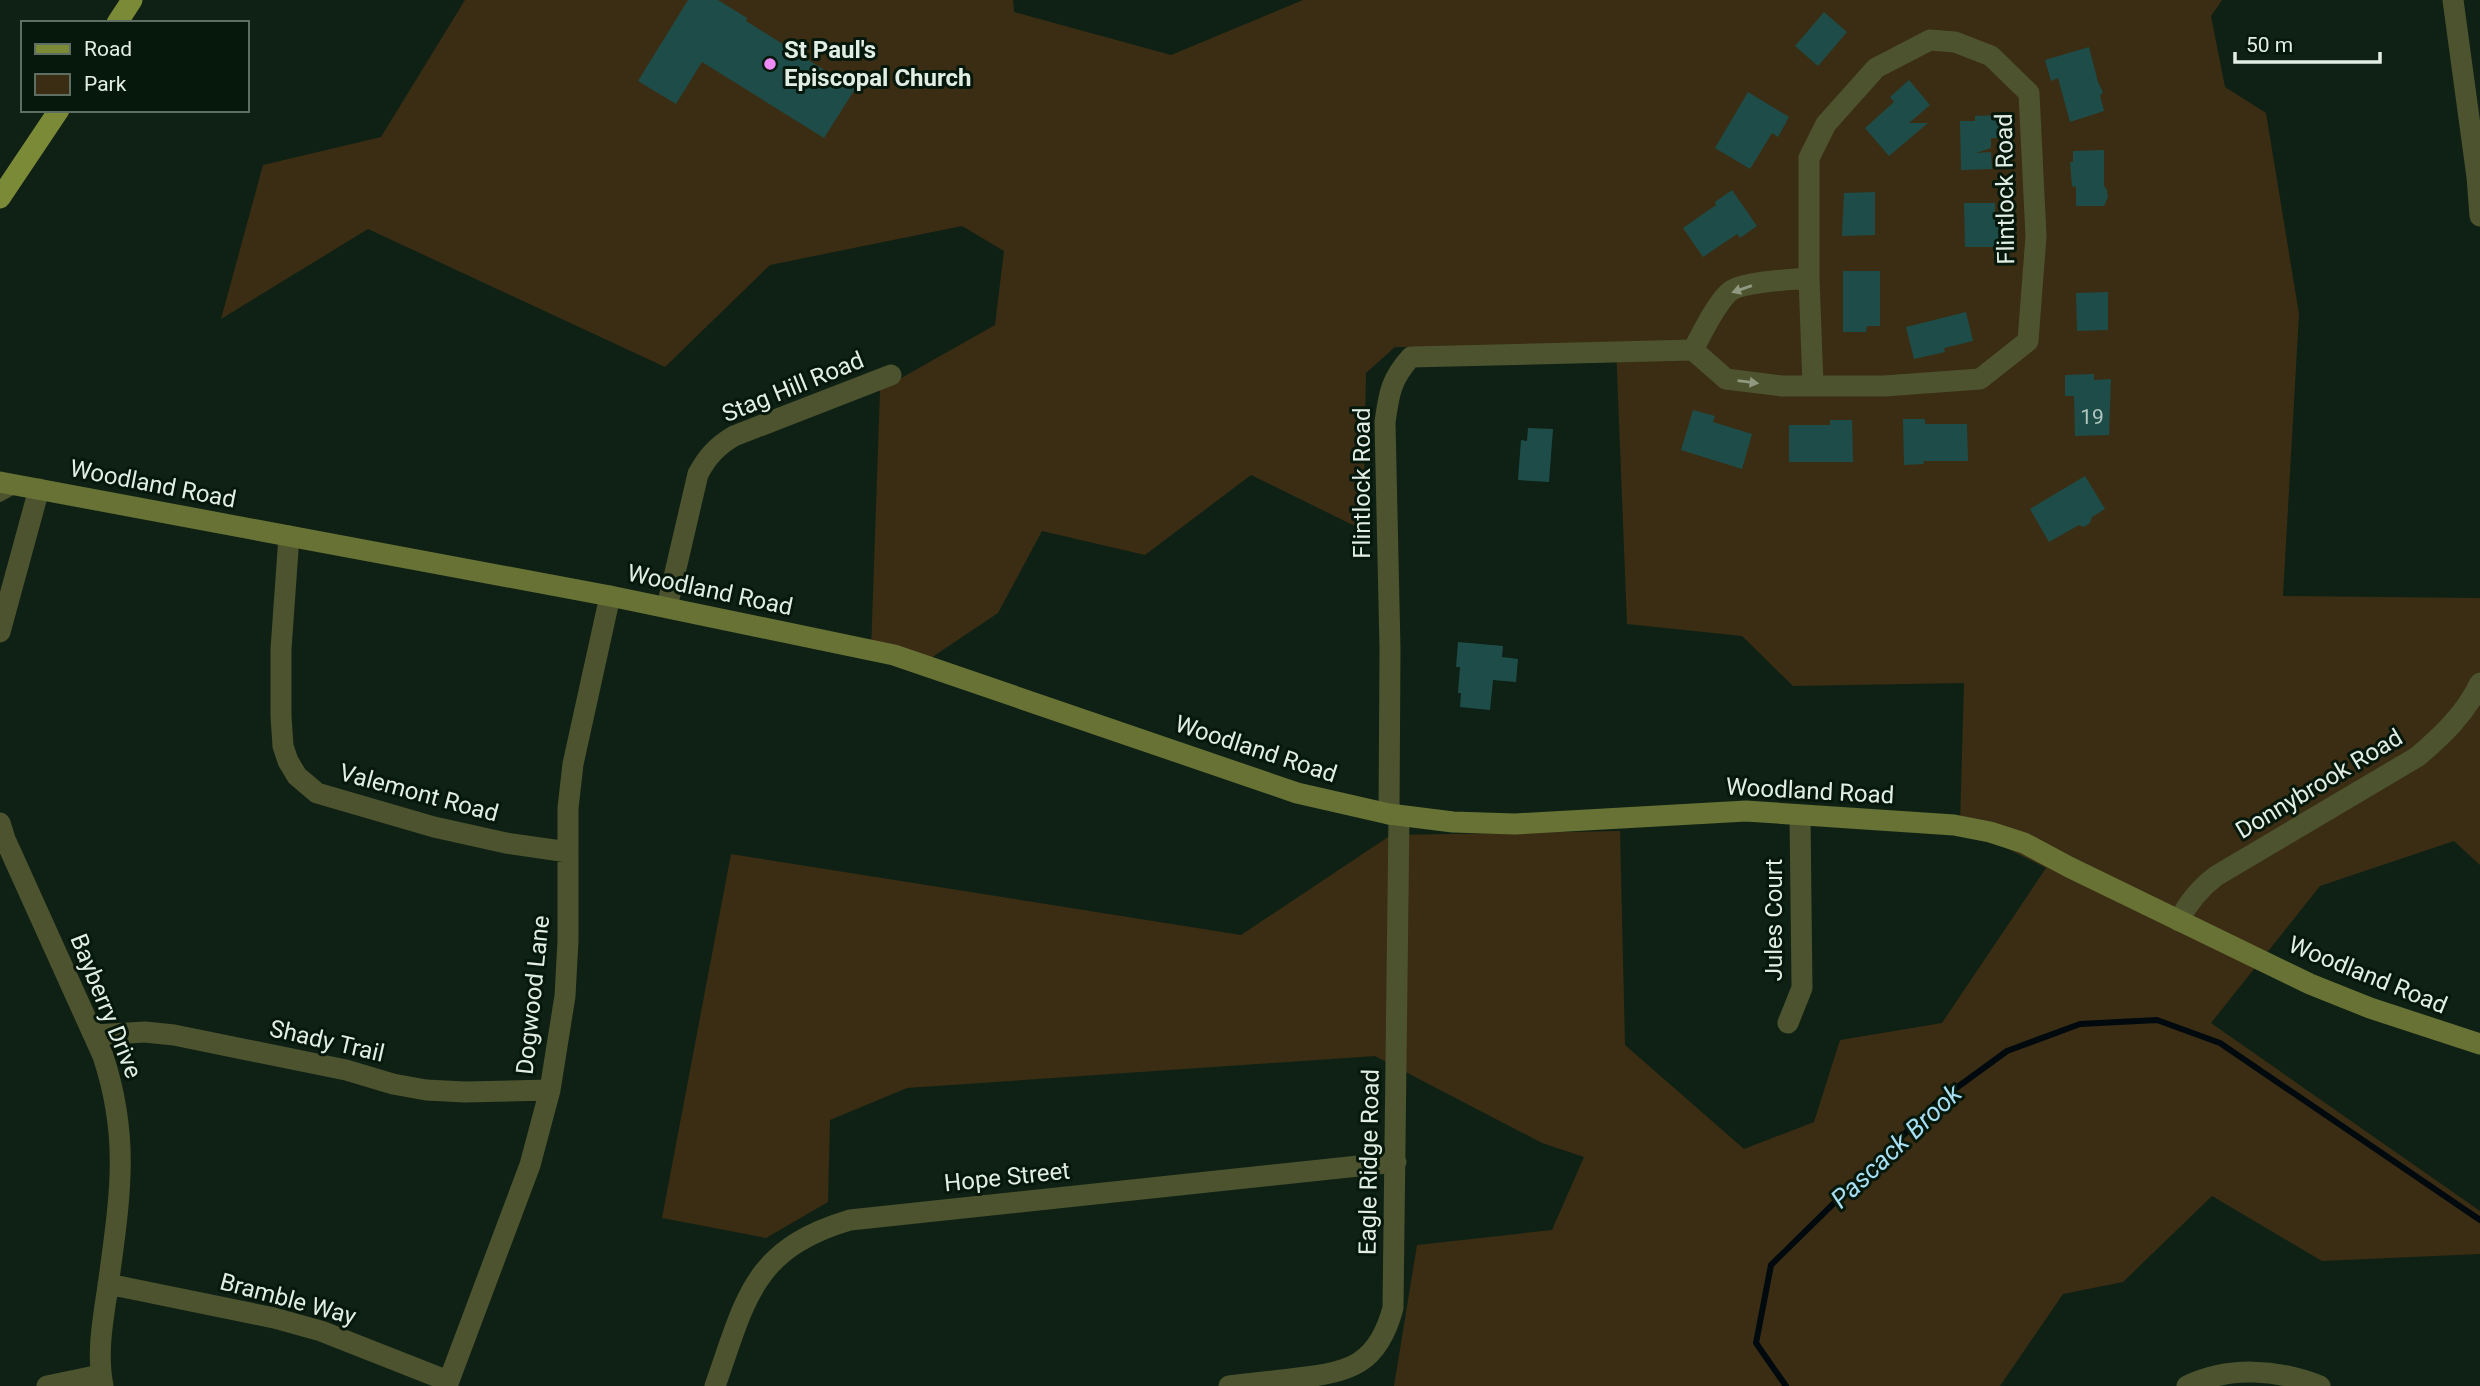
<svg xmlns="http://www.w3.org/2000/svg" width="2480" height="1386" font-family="Roboto,sans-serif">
<rect width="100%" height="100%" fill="#0f2114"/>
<path fill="#3a2d13" d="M 465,0 L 1013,0 L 1014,12 L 1171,55 L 1303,0 L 2222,0 L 2211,16 L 2225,87 L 2266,113 L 2299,314 L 2283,596 L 2480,598 L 2480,865 L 2454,841 L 2320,886 L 2211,1023 L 2480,1211 L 2480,1254 L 2322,1261 L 2212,1196 L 2123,1282 L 2063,1294 L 2000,1386 L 1394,1386 L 1417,1245 L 1552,1230 L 1584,1157 L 1542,1143 L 1375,1056 L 907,1088 L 830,1120 L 828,1202 L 766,1238 L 662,1218 L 731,854 L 1241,935 L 1391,835 L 1620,831 L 1625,1045 L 1744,1149 L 1814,1122 L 1840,1040 L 1942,1023 L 2046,868 L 1960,825 L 1964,683 L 1793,686 L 1742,636 L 1627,624 L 1616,346 L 1395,347 L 1366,373 L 1363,530 L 1251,475 L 1145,555 L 1042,531 L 998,613 L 919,666 L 871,652 L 880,390 L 995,325 L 1004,251 L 962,226 L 770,265 L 665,367 L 368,229 L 221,319 L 263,165 L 381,137 Z"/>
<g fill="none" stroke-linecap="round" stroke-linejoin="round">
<path stroke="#00090e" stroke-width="6" d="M 1786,1386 L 1756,1343 L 1771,1265 L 1937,1102 L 2007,1051 L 2080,1024 L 2157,1020 L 2220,1043 L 2480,1220"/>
</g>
<path fill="#1e4d49" d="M 688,0 L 718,0 L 747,18 L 746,21 L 855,89 L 824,138 L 702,62 L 676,104 L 638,81 Z
M 1824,12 L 1847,32 L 1818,66 L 1795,46 Z
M 2089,47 L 2098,82 L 2103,92 L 2100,96 L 2104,111 L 2070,122 L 2058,78 L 2051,81 L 2045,60 Z
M 1909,80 L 1930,105 L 1909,123 L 1928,123 L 1889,156 L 1865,128 L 1894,102 L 1890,97 Z
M 1748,92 L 1789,117 L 1778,137 L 1772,133 L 1750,169 L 1715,148 Z
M 1999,115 L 2000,138 L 1991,138 L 1991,148 L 1976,153 L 1991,152 L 1992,169 L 1961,170 L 1960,121 L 1975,121 L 1975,116 Z
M 2104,150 L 2104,186 L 2107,190 L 2108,197 L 2104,206 L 2076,206 L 2076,187 L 2072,186 L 2070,162 L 2073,162 L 2073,151 Z
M 1732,190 L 1757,226 L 1740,238 L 1737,234 L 1703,257 L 1683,228 L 1716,205 L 1715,202 Z
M 1875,192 L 1875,235 L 1842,236 L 1844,193 Z
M 1964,203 L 1995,203 L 1995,216 L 1999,216 L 1999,247 L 1965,247 Z
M 1843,271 L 1880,271 L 1880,326 L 1867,326 L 1866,332 L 1843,332 Z
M 2108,292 L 2108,330 L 2077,331 L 2076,293 Z
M 1966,312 L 1973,341 L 1944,348 L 1945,352 L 1914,359 L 1906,327 Z
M 2094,374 L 2094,380 L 2111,379 L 2109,435 L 2075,436 L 2074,396 L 2065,396 L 2065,375 Z
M 1693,410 L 1715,416 L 1713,422 L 1752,434 L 1742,469 L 1681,450 Z
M 1903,419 L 1925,419 L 1925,424 L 1967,424 L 1968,461 L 1923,461 L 1924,464 L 1904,465 Z
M 1830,420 L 1852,420 L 1853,462 L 1789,462 L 1789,425 L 1830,425 Z
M 1528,428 L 1553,429 L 1549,482 L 1518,480 L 1521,440 L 1527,441 Z
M 2085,476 L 2105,509 L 2092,517 L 2090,523 L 2084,527 L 2079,525 L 2049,542 L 2030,509 Z
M 1458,642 L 1503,646 L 1502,657 L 1518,659 L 1516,682 L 1493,680 L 1490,710 L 1460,707 L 1461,693 L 1458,693 L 1460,667 L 1456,667 Z"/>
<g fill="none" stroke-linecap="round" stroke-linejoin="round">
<path stroke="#4c532e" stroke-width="10" d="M 0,497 L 18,487"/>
<path stroke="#4c532e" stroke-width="21" d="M 2453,0 L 2477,177 L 2480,216
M 1693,350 C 1701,335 1718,299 1732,290 C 1747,281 1791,280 1809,278
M 289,536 L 281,649 L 281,716 L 283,746 L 288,761 L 297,776 L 317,793 L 434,827 L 506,843 L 568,852
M 667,607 L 698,474 C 707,457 717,446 734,436 L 891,375
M 0,632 L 39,489
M 1389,814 L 1390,649 L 1385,422 C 1389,393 1391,379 1411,357 L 1693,350 L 1726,379 L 1782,386 L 1884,386 L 1980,379 L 2028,341 L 2036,236 L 2029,93 L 1991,56 L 1955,42 L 1930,40 L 1876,68 L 1826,124 L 1809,158 L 1809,278 L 1813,385
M 0,823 L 5,839 L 103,1056 C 130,1138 120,1196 109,1279 C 104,1315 96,1351 103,1386
M 2179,921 C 2188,902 2199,889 2216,876 L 2417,757 C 2442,736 2466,713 2480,683
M 1788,1023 L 1802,988 L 1800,815
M 94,1035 L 145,1032 L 174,1035 L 346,1070 L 393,1084 L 426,1090 L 465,1092 L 550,1090
M 108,1284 L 274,1318 L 321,1331 L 448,1381
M 47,1386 L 100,1375
M 447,1386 L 530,1165 L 550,1090 L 565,996 L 568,941 L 568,808 L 573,764 L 610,596
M 715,1386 C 746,1299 752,1249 850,1220 L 1396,1162
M 1229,1386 C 1252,1383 1275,1381 1298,1378 C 1351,1372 1378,1364 1393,1308 L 1399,816
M 2187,1386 C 2229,1366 2277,1369 2320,1386"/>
<path stroke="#677234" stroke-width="21" d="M 0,482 L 610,596 L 894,655 L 1297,793 L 1389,814 L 1453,822 L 1515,824 L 1746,811 L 1954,825 L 1990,832 L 2024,843 L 2069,867 L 2310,984 L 2370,1008 L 2480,1044"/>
<path stroke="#7b8a37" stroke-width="21" d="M 117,23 L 132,0
M 0,198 L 59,110"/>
</g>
<defs><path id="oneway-solid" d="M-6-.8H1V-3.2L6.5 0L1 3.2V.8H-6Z" transform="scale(1.75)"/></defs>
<g fill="#909980">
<use href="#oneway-solid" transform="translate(1742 289) rotate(161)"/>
<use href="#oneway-solid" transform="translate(1748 382) rotate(7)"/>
</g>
<circle fill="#ef8bf7" stroke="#06180c" stroke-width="2.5" cx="770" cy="64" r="7"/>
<g text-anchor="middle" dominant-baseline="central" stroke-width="6" stroke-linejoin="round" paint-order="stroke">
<g font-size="21" fill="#b1c6be">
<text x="2092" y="417">19</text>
</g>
<g font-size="24" font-weight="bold" fill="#e2eee5" stroke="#06180c" text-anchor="start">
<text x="784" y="50">St Paul's<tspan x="784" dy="28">Episcopal Church</tspan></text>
</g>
<g font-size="24" fill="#e2eee5" stroke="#06180c">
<text transform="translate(2005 189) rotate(-91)">Flintlock Road</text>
<text transform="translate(793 387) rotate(-22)">Stag Hill Road</text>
<text transform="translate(1362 483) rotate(-90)">Flintlock Road</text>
<text transform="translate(153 484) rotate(11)">Woodland Road</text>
<text transform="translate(710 590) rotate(12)">Woodland Road</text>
<text transform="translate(1256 749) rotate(18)">Woodland Road</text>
<text transform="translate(2319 784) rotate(-31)">Donnybrook Road</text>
<text transform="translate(1810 791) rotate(3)">Woodland Road</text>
<text transform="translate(419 793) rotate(15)">Valemont Road</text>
<text transform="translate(1774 920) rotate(-90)">Jules Court</text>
<text transform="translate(2368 975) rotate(22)">Woodland Road</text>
<text transform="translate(533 995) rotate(-84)">Dogwood Lane</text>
<text transform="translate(106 1006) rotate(68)">Bayberry Drive</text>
<text transform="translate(327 1041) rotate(13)">Shady Trail</text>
<text transform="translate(1369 1162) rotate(-89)">Eagle Ridge Road</text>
<text transform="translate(1007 1177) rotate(-6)">Hope Street</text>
<text transform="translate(288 1299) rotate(15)">Bramble Way</text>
</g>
<g font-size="26" font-style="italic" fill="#a6def2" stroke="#06180c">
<text transform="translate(1896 1146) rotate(-43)">Pascack Brook</text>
</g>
</g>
<rect x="21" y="21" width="228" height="91" fill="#06180c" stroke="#5e6e63" stroke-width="2"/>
<rect x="35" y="44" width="35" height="10" fill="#7b8a37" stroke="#5e6e63" stroke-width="2"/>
<text x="84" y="56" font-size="21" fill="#e2eee5">Road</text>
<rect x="35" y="74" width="35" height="21" fill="#3a2d13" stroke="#5e6e63" stroke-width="2"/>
<text x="84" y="91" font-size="21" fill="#e2eee5">Park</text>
<path d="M2235 52v10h145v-10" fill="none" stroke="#e2eee5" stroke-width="3.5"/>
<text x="2246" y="52" font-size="21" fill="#e2eee5" stroke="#06180c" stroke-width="5" paint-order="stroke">50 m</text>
</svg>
